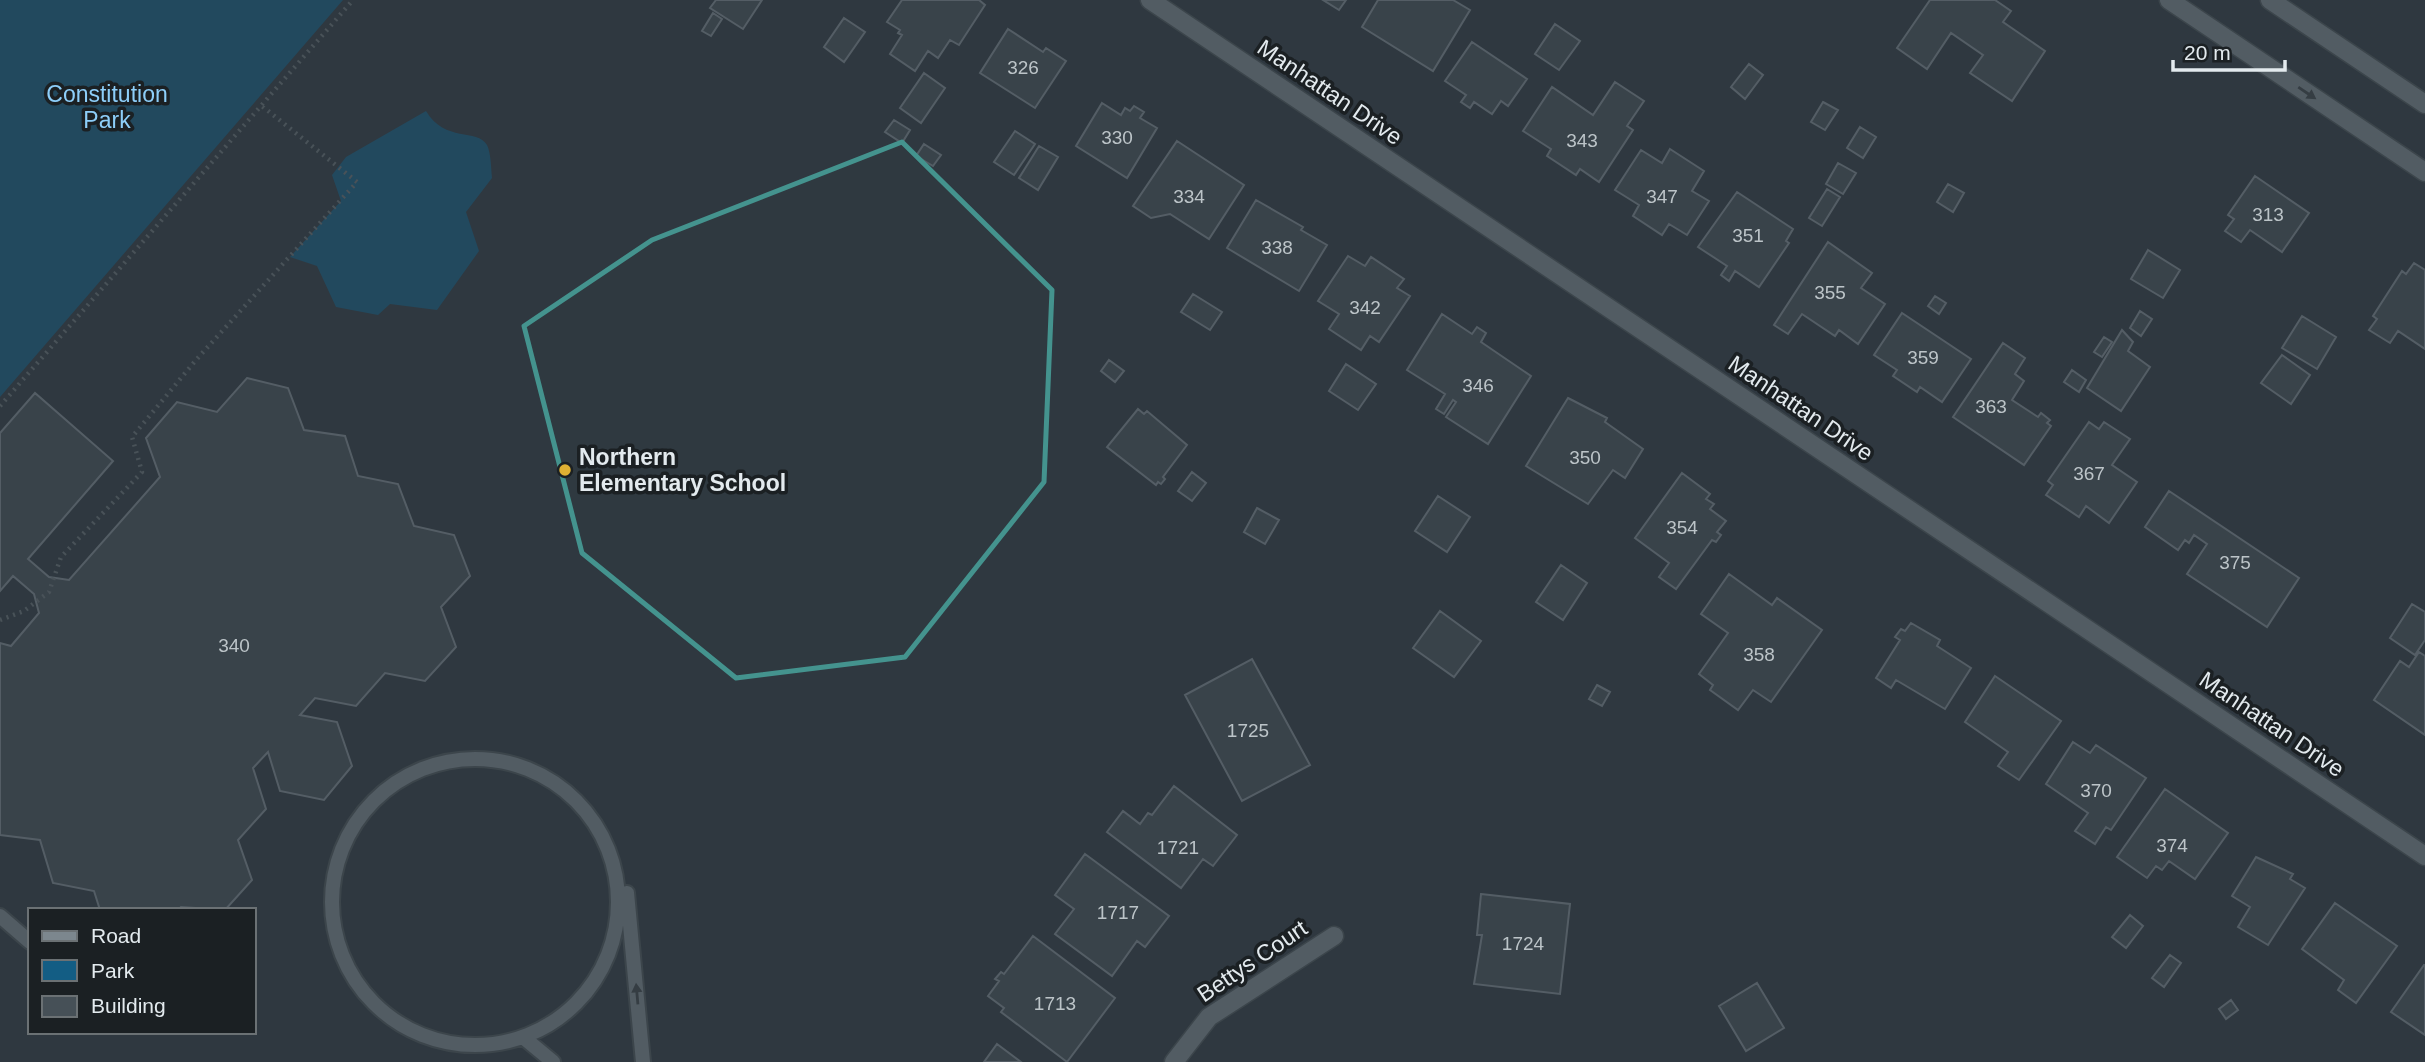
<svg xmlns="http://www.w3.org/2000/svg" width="2425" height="1062" font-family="Arial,sans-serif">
<rect width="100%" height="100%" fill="#2f3940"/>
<path fill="#135d84" d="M 0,0 L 343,0 L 0,397 Z
M 426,111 C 445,143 477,128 487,145 C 491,153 491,168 492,178 L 466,212 L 479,251 L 437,310 L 390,304 L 378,315 L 336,307 L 317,266 L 290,257 L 341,201 L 332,175 L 346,157 Z"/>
<path fill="#465057" stroke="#808b93" stroke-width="2" d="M 716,0 L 762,0 L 743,29 L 710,8 Z
M 902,0 L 979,0 L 985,5 L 959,45 L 950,40 L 938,58 L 928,51 L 915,71 L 890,54 L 902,35 L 898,33 L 900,30 L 887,22 Z
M 1323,0 L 1346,0 L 1339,10 Z
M 1378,0 L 1453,0 L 1470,10 L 1433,71 L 1362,27 Z
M 1930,0 L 1995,0 L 2011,11 L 2003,22 L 2045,51 L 2012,101 L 1970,73 L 1983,55 L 1951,33 L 1927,69 L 1897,48 Z
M 713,13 L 722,19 L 711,36 L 702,31 Z
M 844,18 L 865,32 L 844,62 L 824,47 Z
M 1555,24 L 1580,41 L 1559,70 L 1535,54 Z
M 1008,29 L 1043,52 L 1046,48 L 1066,61 L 1035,108 L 980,73 Z
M 1472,42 L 1527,79 L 1508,106 L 1501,101 L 1492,114 L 1474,102 L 1470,108 L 1461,102 L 1466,95 L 1445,81 Z
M 1749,64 L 1763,75 L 1745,99 L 1731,87 Z
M 924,73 L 945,88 L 921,123 L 900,108 Z
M 1615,82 L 1644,101 L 1627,126 L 1633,130 L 1599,182 L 1580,169 L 1576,175 L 1547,156 L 1551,149 L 1523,131 L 1552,87 L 1593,115 Z
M 1823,102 L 1838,110 L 1825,130 L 1811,122 Z
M 1102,103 L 1121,115 L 1125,108 L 1130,111 L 1134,106 L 1144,112 L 1140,118 L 1157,128 L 1127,178 L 1076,146 Z
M 894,120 L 910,130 L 902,143 L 885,132 Z
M 1860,127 L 1876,137 L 1863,158 L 1847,148 Z
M 1015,131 L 1035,144 L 1014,175 L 994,162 Z
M 1177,141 L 1244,185 L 1209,239 L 1170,214 L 1151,218 L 1133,206 Z
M 924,144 L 941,155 L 933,166 L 916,156 Z
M 1039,146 L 1058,157 L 1038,190 L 1019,178 Z
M 1670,149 L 1704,171 L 1692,191 L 1709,201 L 1687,235 L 1669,224 L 1662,235 L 1633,216 L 1639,205 L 1615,190 L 1641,150 L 1662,163 Z
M 1838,163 L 1856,173 L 1843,194 L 1826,184 Z
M 2255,176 L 2309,213 L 2282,252 L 2250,230 L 2241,242 L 2225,231 L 2234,219 L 2228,215 Z
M 1948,184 L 1964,193 L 1953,212 L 1937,202 Z
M 1827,189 L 1840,197 L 1822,226 L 1809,218 Z
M 1737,192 L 1793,229 L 1786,241 L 1789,243 L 1759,287 L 1735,271 L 1729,281 L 1721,275 L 1727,266 L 1698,247 Z
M 1256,200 L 1303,227 L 1301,230 L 1327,245 L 1299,291 L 1227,248 Z
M 1828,242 L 1872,273 L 1861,288 L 1885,304 L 1858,344 L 1839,330 L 1835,336 L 1802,314 L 1788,334 L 1774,325 Z
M 2148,250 L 2180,270 L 2163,298 L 2131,279 Z
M 1348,256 L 1365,266 L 1371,257 L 1404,279 L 1397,288 L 1410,296 L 1379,342 L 1370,336 L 1361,350 L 1329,329 L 1339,314 L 1318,301 Z
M 2414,263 L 2425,270 L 2425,349 L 2398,331 L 2390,343 L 2369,330 L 2377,319 L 2373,316 L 2402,271 L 2406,274 Z
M 1193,294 L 1222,312 L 1210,330 L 1181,312 Z
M 1935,296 L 1946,303 L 1939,314 L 1928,306 Z
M 2140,311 L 2152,319 L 2141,336 L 2130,328 Z
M 1902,313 L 1971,359 L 1942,402 L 1920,387 L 1917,392 L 1893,376 L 1897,370 L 1874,355 Z
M 1442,314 L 1472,334 L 1477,327 L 1486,333 L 1481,342 L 1531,376 L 1488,444 L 1446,417 L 1456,402 L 1453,400 L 1444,414 L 1436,409 L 1445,394 L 1407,370 Z
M 2302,316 L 2336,337 L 2317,369 L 2282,348 Z
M 2122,330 L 2133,342 L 2128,351 L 2150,367 L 2121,411 L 2087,388 Z
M 2104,337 L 2112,342 L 2102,357 L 2094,352 Z
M 2003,343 L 2025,358 L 2015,374 L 2024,381 L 2012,400 L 2038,417 L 2041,413 L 2050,420 L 2047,423 L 2051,426 L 2024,465 L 1953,417 Z
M 2282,355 L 2310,375 L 2291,404 L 2261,383 Z
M 1109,360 L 1124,371 L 1115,382 L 1101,371 Z
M 1346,364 L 1376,384 L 1358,410 L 1329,391 Z
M 2072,370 L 2086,380 L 2079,392 L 2064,382 Z
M 247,378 L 288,388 L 304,430 L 345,436 L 358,476 L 398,484 L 414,526 L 454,535 L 470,576 L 441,607 L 456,647 L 425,681 L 385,673 L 356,706 L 315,698 L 300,715 L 337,722 L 352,766 L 324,800 L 280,791 L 268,752 L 253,768 L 266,809 L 238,840 L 252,880 L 225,910 L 181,907 L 178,910 L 100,910 L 94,891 L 53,883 L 40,840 L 0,835 L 0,643 L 11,646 L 39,613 L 34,594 L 13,576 L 0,591 L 0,433 L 35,393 L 113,461 L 28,559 L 49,577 L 69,580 L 160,477 L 146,438 L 177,402 L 217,412 Z
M 1568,398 L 1607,418 L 1605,422 L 1643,449 L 1625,478 L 1613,470 L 1588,504 L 1526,466 Z
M 1138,409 L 1144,414 L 1147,411 L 1187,445 L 1163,477 L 1165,479 L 1161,484 L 1158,482 L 1156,485 L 1107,447 Z
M 2089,422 L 2099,429 L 2104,422 L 2130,439 L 2112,465 L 2137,482 L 2109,523 L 2086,506 L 2079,517 L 2046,495 L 2053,485 L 2048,481 Z
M 1192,472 L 1206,483 L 1192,501 L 1178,491 Z
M 1682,473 L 1710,494 L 1706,499 L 1714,504 L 1710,509 L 1726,521 L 1717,532 L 1721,535 L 1716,542 L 1712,540 L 1676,589 L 1659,577 L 1669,563 L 1635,538 Z
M 2169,491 L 2299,578 L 2267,627 L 2187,574 L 2207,544 L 2194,535 L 2189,543 L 2185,540 L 2178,550 L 2145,527 Z
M 1438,496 L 1470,517 L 1447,552 L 1415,531 Z
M 1257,508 L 1279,520 L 1265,544 L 1244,532 Z
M 1561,565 L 1587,583 L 1563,620 L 1536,602 Z
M 1729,574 L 1772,605 L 1777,598 L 1822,630 L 1771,702 L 1753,690 L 1738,710 L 1710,690 L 1713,685 L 1699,674 L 1728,633 L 1701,614 Z
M 2412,604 L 2425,612 L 2425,640 L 2415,655 L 2390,638 Z
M 1440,611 L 1481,641 L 1454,677 L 1413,648 Z
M 1911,623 L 1940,640 L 1937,646 L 1971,668 L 1945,709 L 1896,680 L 1891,688 L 1876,678 L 1900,640 L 1895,637 L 1901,629 L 1905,631 Z
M 2419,652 L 2425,656 L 2425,735 L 2374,700 L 2400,661 L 2409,667 Z
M 1252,659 L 1310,765 L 1242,801 L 1185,695 Z
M 1995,676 L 2061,721 L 2019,780 L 1998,766 L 2008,752 L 1965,722 Z
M 1597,685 L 1610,692 L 1602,706 L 1589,699 Z
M 2073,742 L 2090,753 L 2096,745 L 2146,778 L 2111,830 L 2106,827 L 2095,844 L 2075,831 L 2088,813 L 2046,784 Z
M 1174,786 L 1237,835 L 1213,866 L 1203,859 L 1181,888 L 1107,832 L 1123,811 L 1140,824 L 1148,813 L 1152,815 Z
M 2165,789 L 2228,833 L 2195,879 L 2169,861 L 2162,870 L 2156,866 L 2147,878 L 2117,857 Z
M 1085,854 L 1169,916 L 1145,947 L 1137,941 L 1112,976 L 1055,934 L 1074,909 L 1055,895 Z
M 2256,857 L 2293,874 L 2290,879 L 2305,888 L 2268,945 L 2238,927 L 2250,907 L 2232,896 Z
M 1481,894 L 1570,904 L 1560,994 L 1474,984 L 1482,935 L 1477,935 Z
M 2335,903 L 2397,946 L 2356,1003 L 2338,990 L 2344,980 L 2302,949 Z
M 2130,915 L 2143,926 L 2126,948 L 2112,937 Z
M 1033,936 L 1115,998 L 1067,1062 L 1001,1012 L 1004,1008 L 988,996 L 999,981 L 995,979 L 1001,972 L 1004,974 Z
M 2170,955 L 2181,963 L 2164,987 L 2152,978 Z
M 2424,965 L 2425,965 L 2425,1035 L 2391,1012 Z
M 1757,983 L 1784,1028 L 1746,1051 L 1719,1006 Z
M 2231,1000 L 2238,1010 L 2226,1019 L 2219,1009 Z
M 997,1044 L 1021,1062 L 984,1062 Z"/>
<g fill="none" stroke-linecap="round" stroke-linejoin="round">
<g stroke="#4c555a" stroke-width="18">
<path id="lane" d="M332 902a143 143 0 1 1 286 0a143 143 0 1 1-286 0Z
M 627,893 L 643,1062
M 0,916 L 30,942
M 523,1037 L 553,1062"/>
</g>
<g stroke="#4c555a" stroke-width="21">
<path id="street" d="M 1150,0 L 2425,856
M 2169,0 L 2425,172
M 2270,0 L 2425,104
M 1174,1062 L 1209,1017 L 1334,936"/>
</g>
<path stroke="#687177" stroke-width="4.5" stroke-dasharray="2 5" stroke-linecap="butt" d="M 0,406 L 353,0
M 0,620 L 24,611 L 49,592 L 61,557 L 142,472 L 132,437 L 196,360 L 357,182 L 262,106"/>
<use href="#lane" stroke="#7c878e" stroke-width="14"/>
<use href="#street" stroke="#7c878e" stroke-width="18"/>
</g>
<defs><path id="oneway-solid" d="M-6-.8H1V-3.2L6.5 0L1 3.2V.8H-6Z" transform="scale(1.75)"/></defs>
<g fill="#3d4448">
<use href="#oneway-solid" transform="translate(2307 93) rotate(34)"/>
<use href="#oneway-solid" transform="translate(637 994) rotate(-95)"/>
</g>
<path d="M0 0H2425V1062H0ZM 902,142 L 1052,290 L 1044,482 L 905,657 L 736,678 L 582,553 L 524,326 L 652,240 Z" fill="#2f3940" fill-opacity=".55" fill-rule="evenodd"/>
<path fill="none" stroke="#44938e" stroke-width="5" stroke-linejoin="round" d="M 902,142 L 1052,290 L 1044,482 L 905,657 L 736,678 L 582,553 L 524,326 L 652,240 Z"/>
<circle fill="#deb133" stroke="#1b2023" stroke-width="2.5" cx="565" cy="470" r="7"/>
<g text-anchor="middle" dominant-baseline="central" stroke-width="7" stroke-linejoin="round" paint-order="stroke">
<g font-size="19" fill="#bcc4c8">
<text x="1023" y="67">326</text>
<text x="1117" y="137">330</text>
<text x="1582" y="140">343</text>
<text x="1189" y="196">334</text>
<text x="1662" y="196">347</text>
<text x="2268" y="214">313</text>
<text x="1748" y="235">351</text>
<text x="1277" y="247">338</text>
<text x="1830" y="292">355</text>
<text x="1365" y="307">342</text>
<text x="1923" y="357">359</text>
<text x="1478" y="385">346</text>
<text x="1991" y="406">363</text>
<text x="1585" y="457">350</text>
<text x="2089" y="473">367</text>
<text x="1682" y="527">354</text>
<text x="2235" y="562">375</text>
<text x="234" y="645">340</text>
<text x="1759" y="654">358</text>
<text x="1248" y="730">1725</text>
<text x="2096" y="790">370</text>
<text x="2172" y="845">374</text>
<text x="1178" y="847">1721</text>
<text x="1118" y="912">1717</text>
<text x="1523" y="943">1724</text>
<text x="1055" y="1003">1713</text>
</g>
<g font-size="23" fill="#e3eaee" stroke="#1b2023">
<text transform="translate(1330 92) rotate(34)">Manhattan Drive</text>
<text transform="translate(1801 408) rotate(34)">Manhattan Drive</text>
<text transform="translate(2272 724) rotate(34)">Manhattan Drive</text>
<text transform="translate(1252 961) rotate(-34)">Bettys Court</text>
</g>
<g font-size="23" fill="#8dcef9" stroke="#1b2023">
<text x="107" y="94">Constitution<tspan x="107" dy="26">Park</tspan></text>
</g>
<g font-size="23" font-weight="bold" fill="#e3eaee" stroke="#1b2023" text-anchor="start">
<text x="579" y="457">Northern<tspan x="579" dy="26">Elementary School</tspan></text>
</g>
</g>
<rect x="28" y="908" width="228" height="126" fill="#1b2023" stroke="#6b7174" stroke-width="2"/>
<rect x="42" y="931" width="35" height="10" fill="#7c878e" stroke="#6b7174" stroke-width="2"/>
<text x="91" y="943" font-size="21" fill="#e3eaee">Road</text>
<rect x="42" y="960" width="35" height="21" fill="#135d84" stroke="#6b7174" stroke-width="2"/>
<text x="91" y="978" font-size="21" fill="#e3eaee">Park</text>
<rect x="42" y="996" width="35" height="21" fill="#465057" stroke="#6b7174" stroke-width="2"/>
<text x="91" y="1013" font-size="21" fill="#e3eaee">Building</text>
<path d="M2173 60v10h112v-10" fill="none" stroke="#e3eaee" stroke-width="3.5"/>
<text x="2184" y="60" font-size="21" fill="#e3eaee" stroke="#1b2023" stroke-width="5" paint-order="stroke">20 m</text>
</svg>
